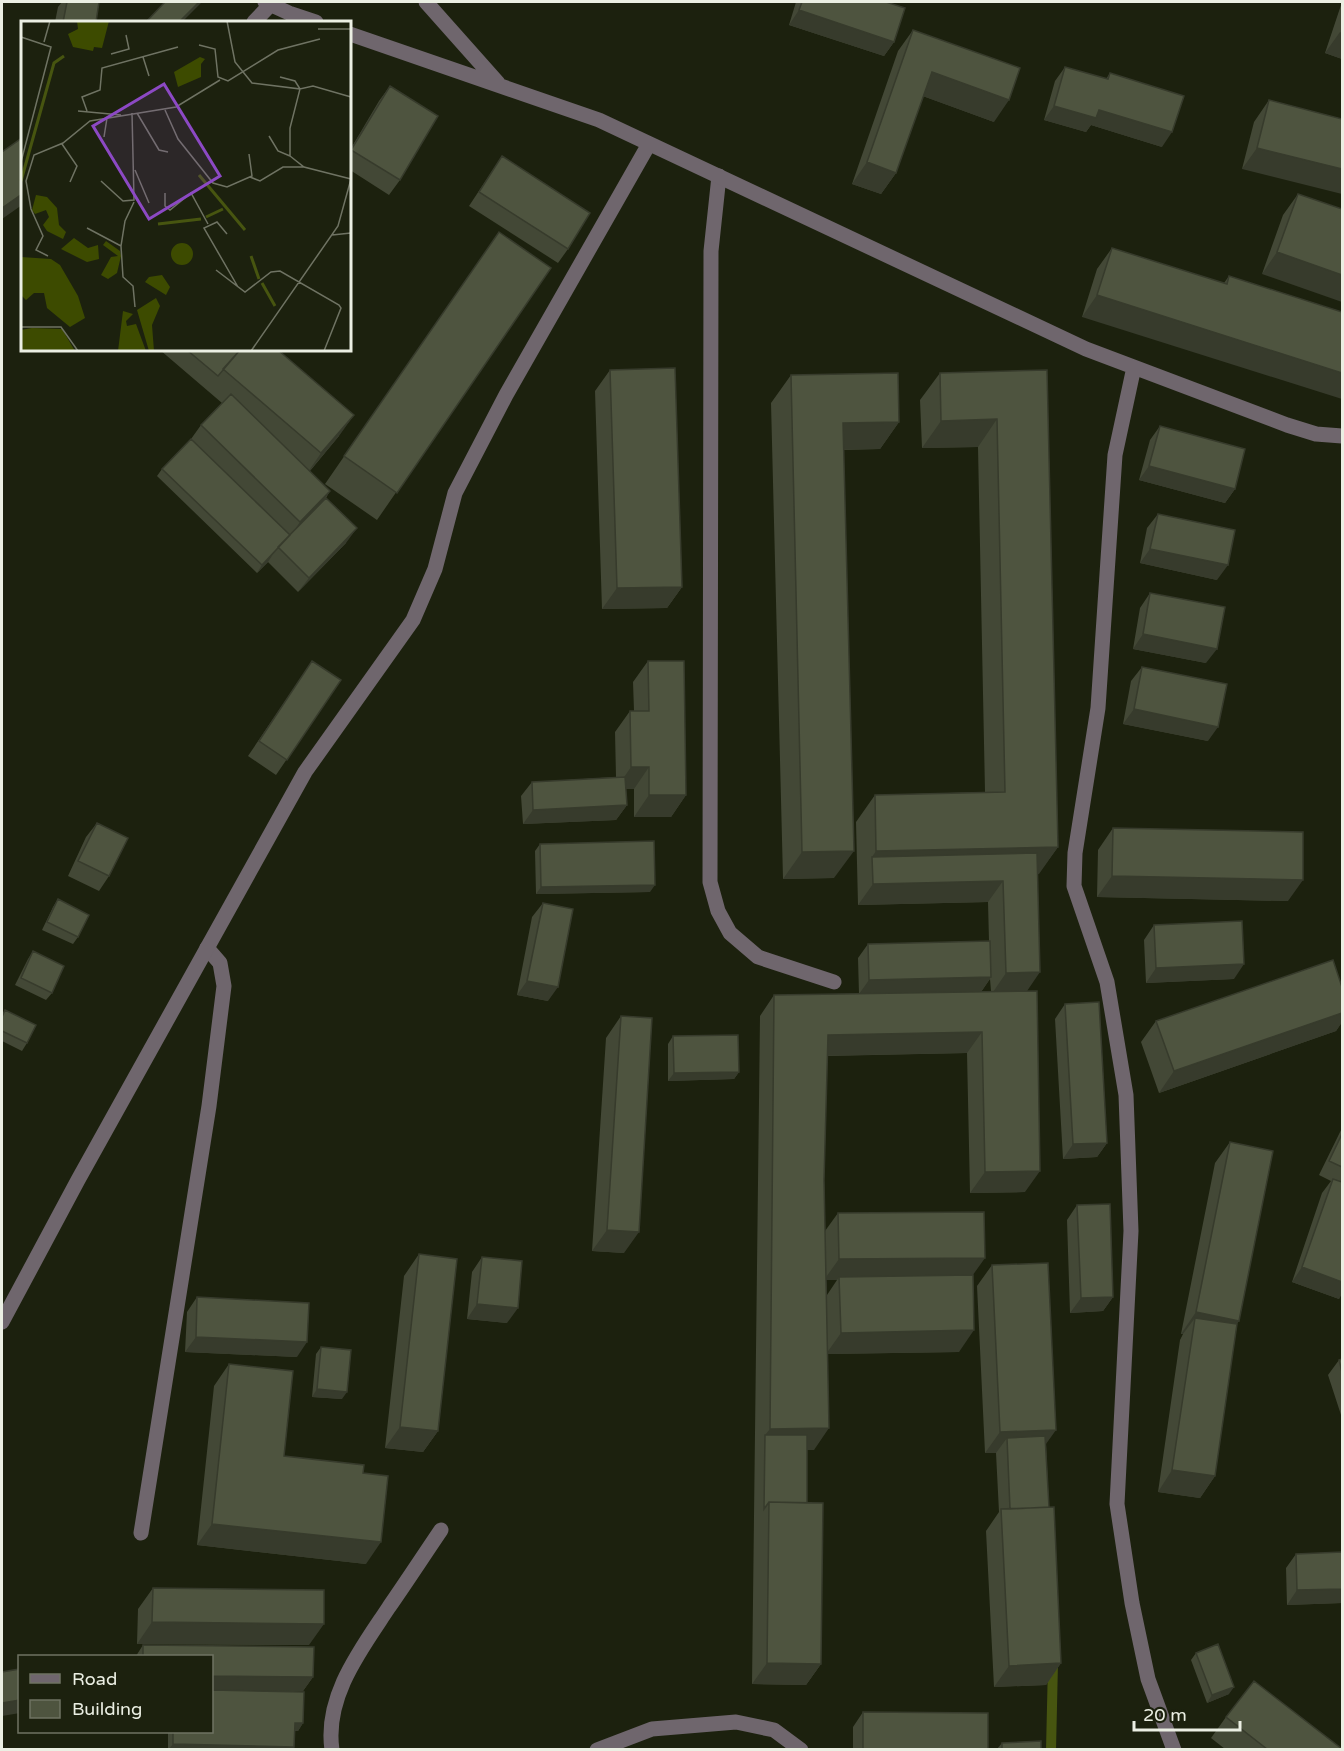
<svg xmlns="http://www.w3.org/2000/svg" width="1344" height="1751" font-family="'Varela Round',sans-serif">
<rect width="100%" height="100%" fill="#1c210e"/>
<g fill="none" stroke-linecap="round" stroke-linejoin="round">
<path stroke="#475510" stroke-width="10" d="M 1051,1750 L 1053,1663"/>
<path stroke="#6f666d" stroke-width="15" d="M 719,176 L 711,251 L 710,882 L 718,911 L 730,933 L 758,957 L 834,982
M 141,1533 L 209,1106 L 224,986 L 220,963 L 207,948
M 332,1750 C 324,1696 362,1648 389,1607 C 407,1581 424,1555 441,1530
M 597,1750 L 652,1729 L 736,1722 L 774,1730 L 801,1750"/>
<path stroke="#6f666d" stroke-width="15" d="M 265,2 L 289,13 L 316,22
M 426,2 L 498,83
M 254,22 L 271,4
M 350,34 L 599,120 L 1086,349 L 1287,425 L 1316,434 L 1342,436
M 1134,367 L 1115,455 L 1098,708 L 1075,853 L 1074,886 L 1107,982 L 1126,1095 L 1131,1231 L 1117,1504 L 1132,1603 L 1148,1679 L 1174,1750
M 2,1322 L 78,1180 L 305,772 L 413,620 L 435,569 L 455,493 L 506,395 L 649,144"/>
</g>
<path fill="#434836" fill-rule="evenodd" d="M 62,2 L 99,2 L 96,22 L 55,22 L 58,7 Z
M 796,2 L 886,2 L 894,42 L 884,56 L 789,25 Z
M 1342,2 L 1342,59 L 1325,53 Z
M 913,30 L 994,122 L 923,96 L 896,173 L 881,194 L 852,184 L 898,51 Z
M 1065,67 L 1106,79 L 1110,73 L 1162,147 L 1091,125 L 1086,132 L 1044,120 L 1055,81 Z
M 390,86 L 400,180 L 389,195 L 350,170 L 350,150 L 379,101 Z
M 1269,100 L 1342,119 L 1242,169 L 1254,122 Z
M 502,156 L 568,249 L 558,263 L 469,206 Z
M 1298,194 L 1342,209 L 1262,274 L 1283,215 Z
M 499,232 L 551,268 L 377,520 L 325,484 Z
M 1112,248 L 1224,283 L 1229,276 L 1342,312 L 1082,317 L 1097,269 Z
M 160,350 L 278,350 L 339,436 L 310,471 L 330,491 L 326,498 L 346,543 L 298,592 L 268,562 L 257,573 L 157,476 L 162,469 L 191,439 L 201,425 L 222,403 Z
M 610,370 L 682,587 L 667,608 L 602,609 L 595,391 Z
M 1047,370 L 1058,847 L 1038,874 L 1027,991 L 1025,1192 L 970,1193 L 967,1053 L 827,1056 L 824,1180 L 825,1231 L 838,1213 L 973,1275 L 959,1352 L 828,1354 L 814,1450 L 807,1450 L 807,1503 L 821,1664 L 806,1685 L 752,1684 L 760,1016 L 774,995 L 859,994 L 858,958 L 868,944 L 989,941 L 988,902 L 858,905 L 856,822 L 875,795 L 985,792 L 978,447 L 922,448 L 920,400 L 940,373 ZM 990,979 L 991,991 L 981,992 ZM 826,1280 L 837,1280 L 827,1295 Z
M 791,375 L 899,422 L 880,449 L 844,450 L 834,878 L 783,879 L 771,403 Z
M 1160,426 L 1235,489 L 1225,503 L 1139,480 L 1150,440 Z
M 1158,514 L 1217,580 L 1140,563 L 1147,528 Z
M 1150,593 L 1206,663 L 1133,649 L 1140,608 Z
M 648,661 L 686,795 L 671,817 L 634,817 L 634,789 L 626,789 L 627,805 L 616,820 L 523,824 L 521,796 L 532,782 L 616,777 L 615,732 L 630,711 L 634,711 L 633,682 Z
M 1142,667 L 1208,741 L 1123,724 L 1131,681 Z
M 302,676 L 341,680 L 276,775 L 248,756 Z
M 97,823 L 109,876 L 99,891 L 68,876 L 86,837 Z
M 1113,828 L 1288,901 L 1097,897 L 1098,850 Z
M 540,844 L 650,892 L 536,894 L 535,851 Z
M 58,899 L 78,937 L 73,944 L 42,930 L 53,907 Z
M 543,903 L 548,1001 L 517,995 L 532,917 Z
M 1154,925 L 1234,979 L 1146,983 L 1144,940 Z
M 33,951 L 52,993 L 46,1000 L 15,985 L 28,959 Z
M 1342,987 L 1342,1022 L 1336,1031 L 1159,1093 L 1141,1042 L 1156,1021 Z
M 1065,1004 L 1107,1143 L 1097,1157 L 1063,1159 L 1055,1019 Z
M 5,1010 L 27,1043 L 22,1051 L 2,1041 L 2,1015 Z
M 621,1016 L 624,1253 L 592,1251 L 606,1038 Z
M 673,1036 L 739,1072 L 734,1079 L 668,1081 L 668,1044 Z
M 1342,1128 L 1342,1293 L 1339,1299 L 1292,1282 L 1322,1193 L 1331,1181 L 1319,1175 Z
M 1230,1142 L 1239,1321 L 1236,1324 L 1215,1476 L 1200,1498 L 1158,1492 L 1180,1340 L 1183,1334 L 1181,1334 L 1215,1163 Z
M 1077,1205 L 1113,1297 L 1103,1311 L 1070,1313 L 1067,1220 Z
M 419,1254 L 438,1431 L 423,1452 L 385,1448 L 404,1276 Z
M 482,1257 L 507,1323 L 467,1319 L 472,1272 Z
M 992,1265 L 1046,1445 L 1049,1507 L 1061,1663 L 1046,1685 L 994,1687 L 986,1531 L 999,1512 L 996,1453 L 985,1453 L 977,1286 Z
M 197,1297 L 297,1357 L 185,1352 L 187,1312 Z
M 321,1347 L 342,1399 L 312,1397 L 316,1354 Z
M 1342,1359 L 1342,1418 L 1328,1375 L 1339,1360 Z
M 229,1364 L 284,1456 L 363,1473 L 366,1564 L 197,1545 L 214,1386 Z
M 1342,1552 L 1342,1603 L 1287,1605 L 1286,1568 L 1296,1554 Z
M 153,1588 L 309,1645 L 137,1644 L 138,1609 Z
M 143,1645 L 314,1647 L 313,1677 L 303,1691 L 218,1690 L 304,1692 L 303,1723 L 298,1731 L 295,1731 L 294,1747 L 293,1749 L 168,1749 L 168,1731 L 212,1731 L 212,1656 L 136,1656 Z
M 1196,1653 L 1229,1694 L 1207,1703 L 1191,1660 Z
M 863,1712 L 988,1749 L 853,1749 L 853,1727 Z
M 1226,1717 L 1342,1749 L 1225,1749 L 1211,1738 Z
M 1002,1743 L 1041,1749 L 997,1749 Z"/>
<path fill="#373b2c" d="M 199,2 L 202,2 L 182,22 L 179,22 Z
M 799,10 L 894,42 L 884,56 L 789,25 Z
M 1340,32 L 1342,33 L 1342,59 L 1325,53 Z
M 932,72 L 1009,100 L 994,122 L 917,94 Z
M 1054,106 L 1099,110 L 1172,132 L 1162,147 L 1091,125 L 1086,132 L 1044,120 Z
M 1257,148 L 1342,169 L 1342,194 L 1242,169 Z
M 867,162 L 896,173 L 881,194 L 852,184 Z
M 22,194 L 22,205 L 2,219 L 2,208 Z
M 1277,252 L 1342,275 L 1342,302 L 1262,274 Z
M 1097,295 L 1342,373 L 1342,399 L 1082,317 Z
M 354,415 L 339,436 L 306,475 L 321,453 Z
M 997,419 L 978,447 L 922,448 L 941,421 Z
M 899,422 L 880,449 L 824,450 L 843,423 Z
M 1149,466 L 1235,489 L 1225,503 L 1139,480 Z
M 330,491 L 315,513 L 285,544 L 300,522 Z
M 357,528 L 346,543 L 298,592 L 309,578 Z
M 1150,549 L 1228,565 L 1217,580 L 1140,563 Z
M 273,554 L 268,562 L 257,573 L 262,565 Z
M 682,587 L 667,608 L 602,609 L 617,588 Z
M 1143,634 L 1217,649 L 1206,663 L 1133,649 Z
M 1134,709 L 1218,727 L 1208,741 L 1123,724 Z
M 631,767 L 649,767 L 634,789 L 616,789 Z
M 649,795 L 686,795 L 671,817 L 634,817 Z
M 627,805 L 616,820 L 523,824 L 533,810 Z
M 1058,847 L 1039,874 L 873,878 L 872,857 L 876,851 Z
M 854,851 L 834,878 L 783,879 L 802,852 Z
M 1112,876 L 1303,880 L 1288,901 L 1097,897 Z
M 1003,881 L 988,902 L 858,905 L 873,884 Z
M 655,885 L 650,892 L 536,894 L 541,887 Z
M 1244,964 L 1234,979 L 1146,983 L 1156,968 Z
M 1040,972 L 1025,994 L 991,995 L 1006,973 Z
M 991,977 L 981,992 L 859,994 L 869,980 Z
M 527,981 L 558,987 L 548,1001 L 517,995 Z
M 1342,1013 L 1342,1022 L 1336,1031 L 1159,1093 L 1174,1071 Z
M 982,1032 L 967,1053 L 813,1056 L 828,1035 Z
M 739,1072 L 734,1079 L 668,1081 L 674,1073 Z
M 1107,1143 L 1097,1157 L 1063,1159 L 1073,1144 Z
M 1040,1171 L 1025,1192 L 970,1193 L 985,1172 Z
M 607,1230 L 639,1232 L 624,1253 L 592,1251 Z
M 985,1258 L 970,1279 L 839,1277 L 837,1280 L 824,1280 L 839,1259 Z
M 1302,1267 L 1342,1282 L 1342,1293 L 1339,1299 L 1292,1282 Z
M 1113,1297 L 1103,1311 L 1070,1313 L 1081,1298 Z
M 477,1304 L 518,1308 L 507,1323 L 467,1319 Z
M 1196,1312 L 1239,1321 L 1224,1342 L 1195,1318 L 1183,1334 L 1181,1334 Z
M 974,1330 L 959,1352 L 826,1354 L 841,1333 Z
M 196,1337 L 307,1342 L 297,1357 L 185,1352 Z
M 317,1389 L 347,1392 L 342,1399 L 312,1397 Z
M 400,1427 L 438,1431 L 423,1452 L 385,1448 Z
M 829,1428 L 814,1450 L 765,1450 L 765,1435 L 770,1429 Z
M 1056,1430 L 1041,1451 L 1007,1438 L 996,1453 L 985,1453 L 1000,1432 Z
M 1172,1470 L 1215,1476 L 1200,1498 L 1158,1492 Z
M 212,1524 L 381,1542 L 366,1564 L 197,1545 Z
M 1342,1589 L 1342,1603 L 1287,1605 L 1297,1590 Z
M 152,1622 L 324,1624 L 309,1645 L 137,1644 Z
M 767,1663 L 821,1664 L 806,1685 L 752,1684 Z
M 1061,1663 L 1046,1685 L 994,1687 L 1009,1666 Z
M 212,1676 L 313,1677 L 303,1691 L 212,1690 Z
M 1234,1687 L 1229,1694 L 1207,1703 L 1212,1695 Z
M 20,1700 L 20,1713 L 2,1716 L 2,1703 Z
M 295,1723 L 303,1723 L 298,1731 L 290,1730 Z
M 173,1744 L 294,1747 L 293,1749 L 169,1749 Z"/>
<path fill="#4e543f" stroke="#373b2c" stroke-width="1.5" d="M 67,2 L 99,2 L 96,22 L 63,22 Z
M 165,2 L 199,2 L 179,22 L 146,22 Z
M 802,2 L 886,2 L 905,8 L 894,42 L 799,10 Z
M 913,30 L 1020,68 L 1009,100 L 932,72 L 896,173 L 867,162 Z
M 1065,67 L 1108,79 L 1110,73 L 1184,96 L 1172,132 L 1099,110 L 1096,118 L 1054,106 Z
M 390,86 L 438,116 L 400,180 L 351,150 Z
M 1269,100 L 1342,119 L 1342,169 L 1257,148 Z
M 22,138 L 22,194 L 2,208 L 2,152 Z
M 502,156 L 590,213 L 568,249 L 479,192 Z
M 1298,194 L 1342,209 L 1342,275 L 1277,252 Z
M 499,232 L 551,268 L 397,493 L 344,456 Z
M 1112,248 L 1227,284 L 1229,276 L 1342,312 L 1342,373 L 1097,295 Z
M 187,350 L 240,350 L 218,376 Z
M 240,350 L 278,350 L 354,415 L 321,453 L 223,369 Z
M 675,368 L 682,587 L 617,588 L 610,370 Z
M 1047,370 L 1058,847 L 876,851 L 875,795 L 1005,792 L 997,419 L 941,421 L 940,373 Z
M 898,373 L 899,422 L 843,423 L 854,851 L 802,852 L 791,375 Z
M 231,394 L 330,491 L 300,522 L 201,425 Z
M 1160,426 L 1245,449 L 1235,489 L 1149,466 Z
M 191,439 L 290,535 L 262,565 L 162,469 Z
M 326,498 L 357,528 L 309,578 L 278,547 Z
M 1158,514 L 1235,530 L 1228,565 L 1150,549 Z
M 1150,593 L 1225,607 L 1217,649 L 1143,634 Z
M 312,661 L 341,680 L 287,760 L 259,741 Z
M 648,661 L 684,661 L 686,795 L 649,795 L 649,767 L 631,767 L 630,711 L 649,711 Z
M 1142,667 L 1227,684 L 1218,727 L 1134,709 Z
M 625,777 L 627,805 L 533,810 L 532,782 Z
M 97,823 L 128,838 L 109,876 L 78,861 Z
M 1113,828 L 1303,832 L 1303,880 L 1112,876 Z
M 654,841 L 655,885 L 541,887 L 540,844 Z
M 1037,853 L 1040,972 L 1006,973 L 1003,881 L 873,884 L 872,857 Z
M 58,899 L 89,915 L 78,937 L 47,922 Z
M 543,903 L 573,909 L 558,987 L 527,981 Z
M 1242,921 L 1244,964 L 1156,968 L 1154,925 Z
M 990,941 L 991,977 L 869,980 L 868,944 Z
M 33,951 L 64,966 L 52,993 L 21,978 Z
M 1333,960 L 1342,987 L 1342,1013 L 1174,1071 L 1156,1021 Z
M 1037,991 L 1040,1171 L 985,1172 L 982,1032 L 828,1035 L 824,1180 L 829,1428 L 770,1429 L 774,995 Z
M 1099,1002 L 1107,1143 L 1073,1144 L 1065,1004 Z
M 5,1010 L 36,1025 L 27,1043 L 2,1031 L 2,1017 Z
M 621,1016 L 652,1018 L 639,1232 L 607,1230 Z
M 738,1035 L 739,1072 L 674,1073 L 673,1036 Z
M 1342,1134 L 1342,1167 L 1329,1161 Z
M 1230,1142 L 1273,1151 L 1239,1321 L 1196,1312 Z
M 1333,1179 L 1342,1182 L 1342,1282 L 1302,1267 Z
M 1110,1204 L 1113,1297 L 1081,1298 L 1077,1205 Z
M 984,1212 L 985,1258 L 839,1259 L 838,1213 Z
M 419,1254 L 457,1259 L 438,1431 L 400,1427 Z
M 482,1257 L 522,1261 L 518,1308 L 477,1304 Z
M 1048,1263 L 1056,1430 L 1000,1432 L 992,1265 Z
M 973,1275 L 974,1330 L 841,1333 L 839,1277 Z
M 197,1297 L 309,1303 L 307,1342 L 196,1337 Z
M 1195,1318 L 1237,1324 L 1215,1476 L 1172,1470 Z
M 321,1347 L 351,1350 L 347,1392 L 317,1389 Z
M 1342,1359 L 1342,1372 L 1339,1360 Z
M 229,1364 L 293,1371 L 284,1456 L 364,1465 L 363,1473 L 388,1476 L 381,1542 L 212,1524 Z
M 765,1435 L 807,1435 L 807,1503 L 769,1502 L 764,1509 Z
M 1045,1436 L 1049,1507 L 1010,1509 L 1007,1438 Z
M 769,1502 L 823,1503 L 821,1664 L 767,1663 Z
M 1054,1507 L 1061,1663 L 1009,1666 L 1001,1509 Z
M 1342,1552 L 1342,1589 L 1297,1590 L 1296,1554 Z
M 153,1588 L 324,1590 L 324,1624 L 152,1622 Z
M 1218,1644 L 1234,1687 L 1212,1695 L 1196,1653 Z
M 143,1645 L 314,1647 L 313,1677 L 212,1676 L 212,1656 L 143,1656 Z
M 20,1669 L 20,1700 L 2,1703 L 2,1672 Z
M 1254,1681 L 1342,1749 L 1267,1749 L 1226,1717 Z
M 212,1690 L 304,1692 L 303,1723 L 295,1723 L 294,1747 L 173,1744 L 173,1731 L 212,1731 Z
M 863,1712 L 988,1713 L 988,1749 L 863,1749 Z
M 1041,1741 L 1041,1749 L 1002,1749 L 1002,1743 Z"/>
<g transform="translate(21 21)">
<rect width="330" height="330" fill="#1c210e"/>
<path d="M 56,0 L 88,0 L 81,27 L 73,26 L 72,30 L 52,26 L 47,13 L 57,8 ZM 179,36 L 184,38 L 180,43 L 180,56 L 157,66 L 153,51 ZM 15,174 L 26,176 L 36,187 L 38,204 L 45,211 L 42,218 L 26,210 L 22,204 L 28,196 L 25,189 L 14,193 L 11,189 ZM 53,217 L 67,227 L 77,224 L 78,238 L 66,241 L 40,228 ZM 85,220 L 99,230 L 100,235 L 96,252 L 87,258 L 80,254 L 90,236 L 97,235 L 82,224 ZM150 233a11 11 0 1 1 22 0a11 11 0 1 1-22 0ZM 0,236 L 30,238 L 39,244 L 57,275 L 64,297 L 49,306 L 26,287 L 23,272 L 13,272 L 5,279 L 0,274 ZM 141,254 L 149,266 L 145,274 L 124,261 L 128,256 ZM 135,277 L 139,285 L 131,304 L 133,330 L 128,330 L 116,289 ZM 102,290 L 112,293 L 105,300 L 106,305 L 115,303 L 125,330 L 97,330 ZM 11,307 L 41,308 L 54,330 L 0,330 L 0,309 Z" fill="#3d4b00"/>
<path fill="none" stroke="#475510" stroke-width="3" d="M 178,154 L 224,209M 0,160 L 33,42 L 43,35M 185,196 L 202,188M 137,203 L 180,198M 230,235 L 238,258M 241,262 L 254,285"/>
<path fill="none" stroke="#6f7363" stroke-width="1.5" d="M 206,0 L 214,41 L 231,62 L 279,68 L 269,107 L 269,135 L 283,146 L 330,158M 297,8 L 330,8M 0,16 L 30,26 L 0,141M 23,21 L 29,0M 178,24 L 194,28 L 197,56 L 207,60 L 257,29 L 299,18M 90,33 L 108,28 L 105,14M 122,36 L 128,55M 259,56 L 274,60 L 279,68 L 292,65 L 330,76M 144,89 L 157,118 L 192,162 L 206,166 L 231,155 L 228,133M 57,90 L 100,94M 66,90 L 61,76 L 79,69 L 81,47 L 157,26M 116,92 L 138,129 L 147,131M 248,115 L 257,130 L 269,135M 83,116 L 86,97M 41,123 L 56,145 L 49,161M 114,149 L 128,182M 229,156 L 239,160 L 262,146 L 283,146M 80,160 L 102,180 L 113,179 L 111,92M 144,172 L 144,185 L 149,189 L 170,172 L 187,203M 113,181 L 104,200 L 100,225 L 102,256 L 112,265 L 114,286M 66,207 L 100,225M 206,213 L 196,201 L 183,207 L 217,266M 311,214 L 330,212M 27,235 L 15,229 L 22,215 L 10,188 L 5,160 L 13,134 L 42,122 L 69,100 L 155,86 L 199,59M 195,249 L 224,271 L 250,251 L 259,250 L 318,284 L 320,287 L 303,330M 0,306 L 40,306 L 57,330M 230,330 L 317,205 L 330,158"/>
<path fill="#8c49c4" fill-opacity="0.15" stroke="#8c49c4" stroke-width="3" d="M 143,63 L 199,155 L 128,198 L 72,105 Z"/>
<rect width="330" height="330" fill="none" stroke="#ebefe3" stroke-width="3"/>
</g>
<rect width="1344" height="1751" fill="none" stroke="#ebefe3" stroke-width="6"/>
<rect x="18" y="1655" width="195" height="78" fill="#1c210e" stroke="#6f7363" stroke-width="1.5"/>
<rect x="30" y="1674" width="30" height="9" fill="#6f666d" stroke="#6f7363" stroke-width="1.5"/>
<text x="72" y="1685" font-size="18" fill="#ebefe3">Road</text>
<rect x="30" y="1700" width="30" height="18" fill="#4e543f" stroke="#6f7363" stroke-width="1.5"/>
<text x="72" y="1715" font-size="18" fill="#ebefe3">Building</text>
<path d="M1134 1721v9h106v-9" fill="none" stroke="#ebefe3" stroke-width="3"/>
<text x="1143" y="1721" font-size="18" fill="#ebefe3" stroke="#1c210e" stroke-width="4.5" paint-order="stroke">20 m</text>
</svg>
